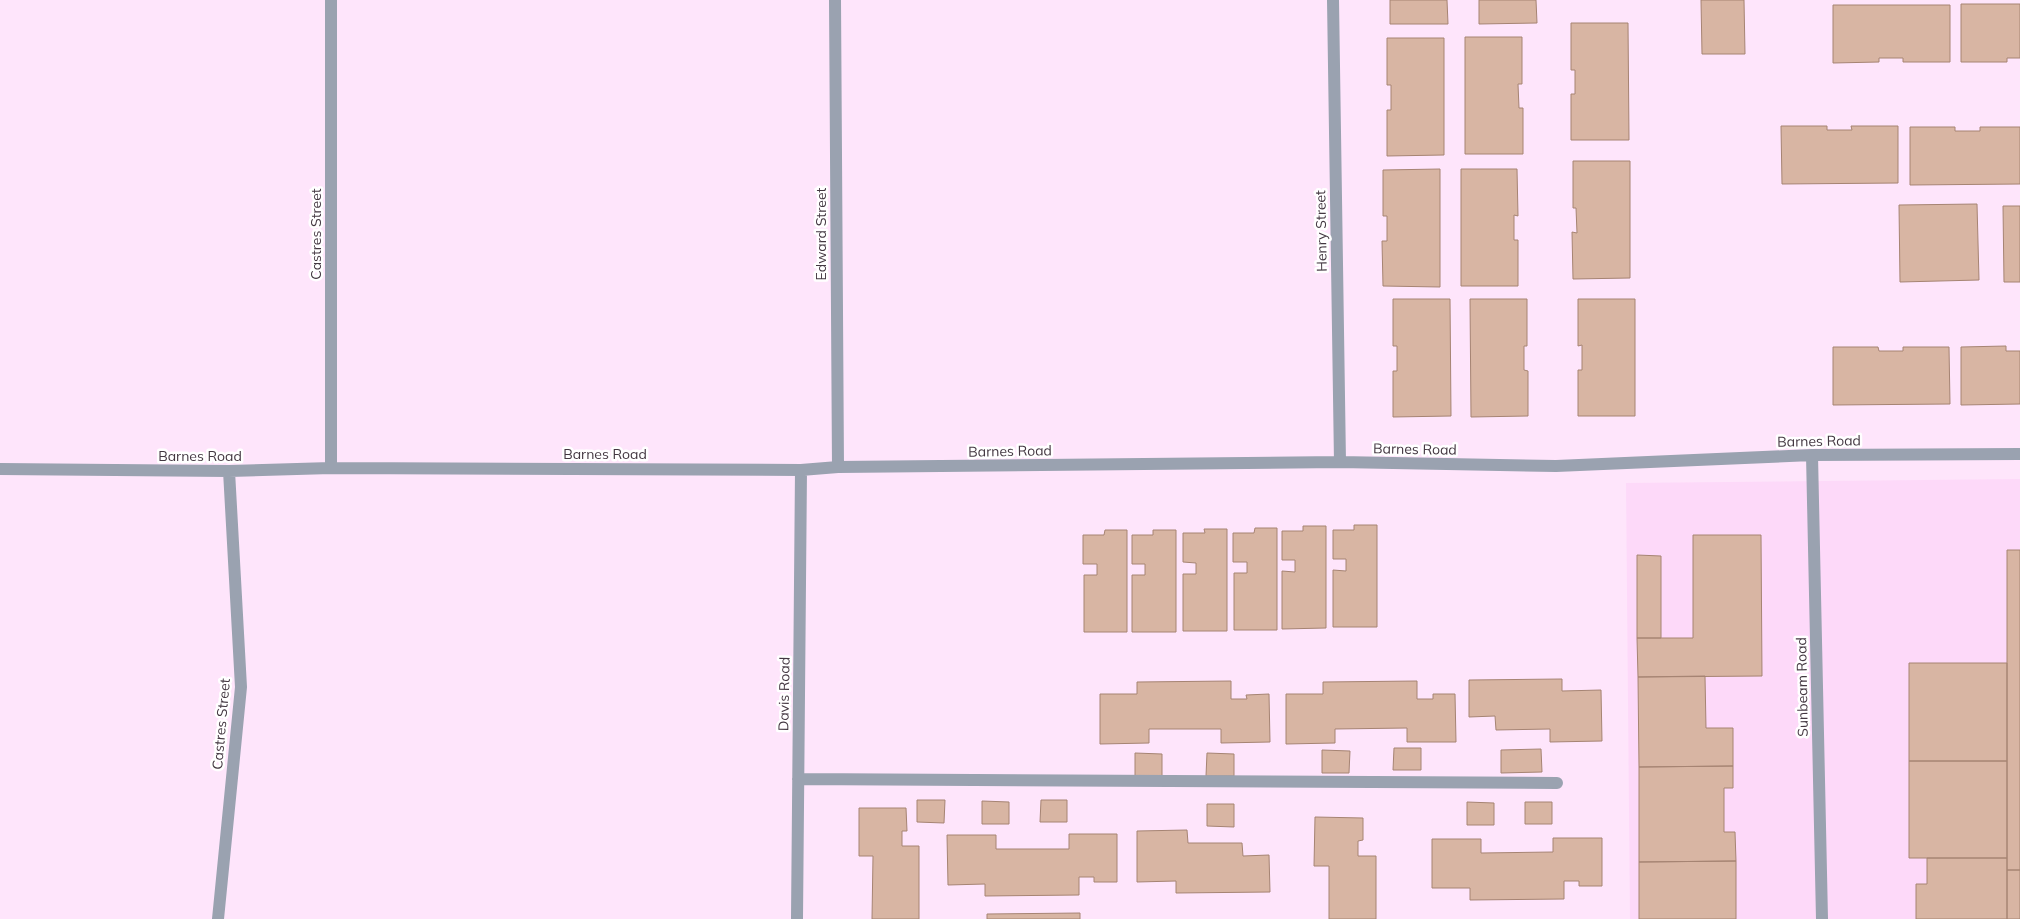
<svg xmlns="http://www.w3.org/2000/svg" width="2020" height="919" font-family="Mulish,sans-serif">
<rect width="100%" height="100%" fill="#fee5fb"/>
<path fill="#fdd9f9" d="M 2020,479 L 2020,919 L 1630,919 L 1626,483 Z"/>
<path fill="#d8b5a3" stroke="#a68473" d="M 1390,0 L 1447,0 L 1448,24 L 1390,24 Z
M 1479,0 L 1536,0 L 1537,23 L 1479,24 Z
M 1701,0 L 1744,0 L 1745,54 L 1702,54 Z
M 1961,4 L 2020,4 L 2020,58 L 2007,58 L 2007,62 L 1961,62 Z
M 1833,5 L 1950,5 L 1950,62 L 1903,62 L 1903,58 L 1879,58 L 1879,62 L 1833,63 Z
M 1571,23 L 1628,23 L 1629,140 L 1571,140 L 1571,94 L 1575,94 L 1575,70 L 1571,70 Z
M 1465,37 L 1522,37 L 1522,84 L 1518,84 L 1519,108 L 1523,108 L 1523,154 L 1465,154 Z
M 1387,38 L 1444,38 L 1444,155 L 1387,156 L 1387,110 L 1391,110 L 1391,85 L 1387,85 Z
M 1781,126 L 1827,126 L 1827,130 L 1852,130 L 1851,126 L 1898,126 L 1898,183 L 1782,184 Z
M 1910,127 L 1955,127 L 1955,131 L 1980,131 L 1980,127 L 2020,127 L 2020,184 L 1910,185 Z
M 1573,161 L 1630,161 L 1630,278 L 1573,279 L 1572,232 L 1577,233 L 1576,208 L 1573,208 Z
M 1440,169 L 1440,287 L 1383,286 L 1382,241 L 1387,241 L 1387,216 L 1383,216 L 1383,170 Z
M 1461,169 L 1517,169 L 1518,216 L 1514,215 L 1514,240 L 1518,240 L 1518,286 L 1461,286 Z
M 1977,204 L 1979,280 L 1900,282 L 1899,205 Z
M 2003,206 L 2020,206 L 2020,282 L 2004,282 Z
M 1393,299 L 1450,299 L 1451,416 L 1393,417 L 1393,371 L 1397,371 L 1397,346 L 1393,346 Z
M 1470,299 L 1527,299 L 1527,346 L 1524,346 L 1524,370 L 1528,371 L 1528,416 L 1471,417 Z
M 1578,299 L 1635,299 L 1635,416 L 1578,416 L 1578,370 L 1582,370 L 1582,345 L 1578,346 Z
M 2006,346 L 2006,351 L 2020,351 L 2020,404 L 1961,405 L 1961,347 Z
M 1833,347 L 1878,347 L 1879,351 L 1903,351 L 1903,347 L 1949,347 L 1950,404 L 1833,405 Z
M 1354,525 L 1377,525 L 1377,627 L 1333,627 L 1333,570 L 1346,571 L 1346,559 L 1333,559 L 1333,530 L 1354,530 Z
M 1303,526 L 1326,526 L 1326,628 L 1282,629 L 1282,571 L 1295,572 L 1295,560 L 1282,560 L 1282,531 L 1303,531 Z
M 1255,528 L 1277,528 L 1277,630 L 1234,630 L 1234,573 L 1247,573 L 1247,562 L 1233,562 L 1233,533 L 1254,533 Z
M 1204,529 L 1227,529 L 1227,631 L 1183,631 L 1183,574 L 1196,574 L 1196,563 L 1183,562 L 1183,533 L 1205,533 Z
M 1105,530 L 1127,530 L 1127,632 L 1084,632 L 1084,575 L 1097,575 L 1097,564 L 1083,564 L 1083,535 L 1104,535 Z
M 1153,530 L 1176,530 L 1176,632 L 1132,632 L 1132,575 L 1145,575 L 1145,564 L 1132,564 L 1132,535 L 1153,535 Z
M 1693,535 L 1761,535 L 1762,676 L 1638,677 L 1637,638 L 1693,638 Z
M 2007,550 L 2020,550 L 2020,870 L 2007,870 Z
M 1637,555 L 1661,556 L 1661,638 L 1637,638 Z
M 1909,663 L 2007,663 L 2007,761 L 1909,761 Z
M 1705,676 L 1706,728 L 1733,728 L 1733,766 L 1639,767 L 1638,677 Z
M 1562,679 L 1562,691 L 1601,690 L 1602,741 L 1550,742 L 1550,729 L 1496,730 L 1495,716 L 1469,717 L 1469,680 Z
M 1231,681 L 1231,699 L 1247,699 L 1246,695 L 1269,694 L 1270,742 L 1221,743 L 1221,729 L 1149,729 L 1149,743 L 1100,744 L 1100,694 L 1137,694 L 1137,682 Z
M 1417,681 L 1417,699 L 1433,699 L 1433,694 L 1455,694 L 1456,742 L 1407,742 L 1407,728 L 1335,729 L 1335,743 L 1286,744 L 1286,694 L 1323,694 L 1323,682 Z
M 1394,748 L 1421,748 L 1421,770 L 1393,770 Z
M 1541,749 L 1542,772 L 1501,773 L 1501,750 Z
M 1322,750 L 1350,751 L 1349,773 L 1322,773 Z
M 1135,753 L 1162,754 L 1162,776 L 1135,776 Z
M 1207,753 L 1234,754 L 1234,776 L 1206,776 Z
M 1909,761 L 2007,761 L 2007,858 L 1909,858 Z
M 1733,766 L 1733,788 L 1724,788 L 1724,832 L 1735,832 L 1736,861 L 1639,862 L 1639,767 Z
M 917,800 L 945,800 L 944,823 L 917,822 Z
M 1041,800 L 1067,800 L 1067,822 L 1040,822 Z
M 982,801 L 1009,802 L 1009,824 L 982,824 Z
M 1467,802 L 1494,803 L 1494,825 L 1467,825 Z
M 1525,802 L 1552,802 L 1552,824 L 1525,824 Z
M 1207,804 L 1234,804 L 1234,827 L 1207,826 Z
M 859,808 L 906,808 L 907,831 L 902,831 L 902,846 L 919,846 L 919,919 L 872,919 L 873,856 L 859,856 Z
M 1315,817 L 1363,818 L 1363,840 L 1358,841 L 1358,856 L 1376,856 L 1376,919 L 1329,919 L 1329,866 L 1314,866 Z
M 1187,830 L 1188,843 L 1242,843 L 1243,856 L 1269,855 L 1270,892 L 1176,893 L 1176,881 L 1137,882 L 1137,831 Z
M 1069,834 L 1117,834 L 1117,882 L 1094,882 L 1094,877 L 1079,877 L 1079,895 L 985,896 L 985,884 L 948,885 L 947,835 L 996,835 L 996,849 L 1069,849 Z
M 1553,838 L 1602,838 L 1602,886 L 1579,886 L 1579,881 L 1564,881 L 1564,899 L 1470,900 L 1470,888 L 1432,888 L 1432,839 L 1481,839 L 1481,853 L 1553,852 Z
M 1927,858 L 2007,858 L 2007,919 L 1916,919 L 1916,884 L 1927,884 Z
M 1736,861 L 1736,919 L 1639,919 L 1639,862 Z
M 2007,870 L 2020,870 L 2020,919 L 2007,919 Z
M 1080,913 L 1080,919 L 987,919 L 987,914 Z"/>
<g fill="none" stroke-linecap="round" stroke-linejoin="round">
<path stroke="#9aa2b0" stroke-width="12" d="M 835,0 L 838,467
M 1333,0 L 1340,462
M 1812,455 L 1822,919
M 331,468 L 331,0
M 0,469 L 229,471 L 331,468 L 801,470 L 838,467 L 1340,462 L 1556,466 L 1812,455 L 2020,454
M 798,779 L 1557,783
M 218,919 L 241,687 L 229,471
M 797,919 L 801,470"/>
</g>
<g text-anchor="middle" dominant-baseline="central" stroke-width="5" stroke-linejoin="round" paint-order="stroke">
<g font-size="14" fill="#433741" stroke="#fff">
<text transform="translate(1321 231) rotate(-91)">Henry Street</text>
<text transform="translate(316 234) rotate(-90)">Castres Street</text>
<text transform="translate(821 234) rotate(-90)">Edward Street</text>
<text transform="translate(1819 441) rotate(-1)">Barnes Road</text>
<text transform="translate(1415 449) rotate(1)">Barnes Road</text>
<text transform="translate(1010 451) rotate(-1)">Barnes Road</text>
<text x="605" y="454">Barnes Road</text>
<text x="200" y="456">Barnes Road</text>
<text transform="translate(1802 687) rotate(-91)">Sunbeam Road</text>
<text transform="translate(784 694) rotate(-89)">Davis Road</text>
<text transform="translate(221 724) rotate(-85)">Castres Street</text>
</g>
</g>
</svg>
